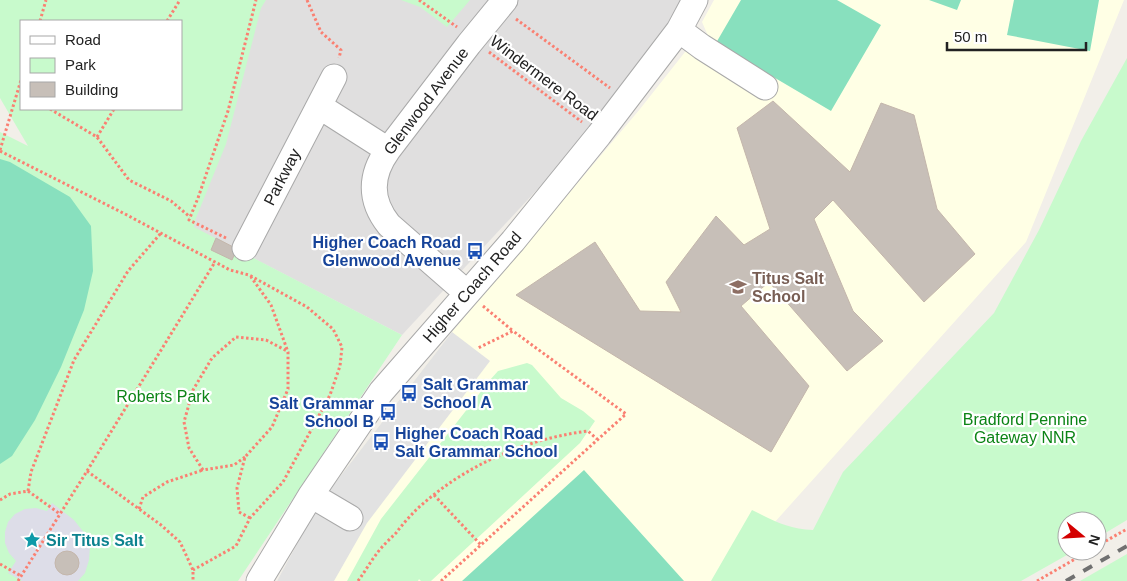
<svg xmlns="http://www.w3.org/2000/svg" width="1127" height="581" font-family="Helvetica,sans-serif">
<rect width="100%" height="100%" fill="#f2efe9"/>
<path fill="#e0dfdf" d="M 259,0 L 682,0 L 670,20 L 559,166 L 402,335 L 187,224 Z"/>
<path fill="#ffffe5" d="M 714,0 L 1124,0 L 1026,242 L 722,581 L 277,581 L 328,492 L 452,332 L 640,109 L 685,52 L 698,52 L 709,38 L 702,22 Z"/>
<path fill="#c8facc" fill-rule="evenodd" d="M 0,0 L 266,0 L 261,8 L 226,144 L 196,218 L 194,227 L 402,335 L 238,581 L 0,581 L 0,132 L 28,146 L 0,98 ZM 21,21 L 181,21 L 181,109 L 21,109 Z
M 401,0 L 470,0 L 447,27 L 420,7 Z
M 1127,58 L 1127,520 L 1097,538 L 1097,521 L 1067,521 L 1067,551 L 1074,551 L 1021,581 L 711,581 L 752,510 C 774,521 788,529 813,530 L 843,472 L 994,313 L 1039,230 L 1081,141 Z
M 527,363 L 532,365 L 561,398 L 583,411 L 595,421 L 580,443 L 431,581 L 421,581 L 419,579 L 418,581 L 347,581 L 381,519 L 490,380 L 498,371 Z
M 1127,554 L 1127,581 L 1080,581 Z"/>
<path fill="#88e0be" d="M 741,0 L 837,0 L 881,25 L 831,111 L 716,43 Z
M 929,0 L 961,0 L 957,10 Z
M 1014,0 L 1099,0 L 1090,51 L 1007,35 Z
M 0,159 L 10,162 L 70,197 L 91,226 L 93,271 L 84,310 L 61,367 L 35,420 L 12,456 L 0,464 Z
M 584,470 L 684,581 L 462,581 Z"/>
<path fill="#e2e2e2" d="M 452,332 L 490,361 L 367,523 L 334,581 L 277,581 L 314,513 L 328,492 Z"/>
<path fill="#dddde8" d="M 52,503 L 74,520 L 85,534 L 90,547 L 89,560 L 85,573 L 78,581 L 22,581 L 8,573 L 16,561 L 9,553 L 5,543 L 5,532 L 8,522 L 15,514 L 25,509 L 36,508 L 47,511 Z"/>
<path fill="#c7bfb8" stroke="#c4b6ab" d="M 773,101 L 850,172 L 881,103 L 914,115 L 937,209 L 975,254 L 924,302 L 833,200 L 814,219 L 853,311 L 883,341 L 847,371 L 769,282 L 741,306 L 809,386 L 771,452 L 516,295 L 595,242 L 640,311 L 681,312 L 666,282 L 716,216 L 744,245 L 770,229 L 737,128 Z
M 216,238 L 237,249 L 232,260 L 211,250 Z
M55 563a12 12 0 1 1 24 0a12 12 0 1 1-24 0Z"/>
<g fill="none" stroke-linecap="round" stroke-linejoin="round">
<g stroke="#a9a9a9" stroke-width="27">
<path id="minor" d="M 679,30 L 702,47 L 765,87
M 319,106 L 388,150
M 245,248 L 334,77
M 467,293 L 389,225 C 369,200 370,175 388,150 L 469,44 L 505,0
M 311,495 L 350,518
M 259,581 L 311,495 L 381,392 L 513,241 L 599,135 L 679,30 L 695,0"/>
</g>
<path stroke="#fa8072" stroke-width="3" stroke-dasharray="2.5 2.5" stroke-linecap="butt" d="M 307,0 L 321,32 L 341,50 L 339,58
M 419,0 L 436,12 L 457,27
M 516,19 L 610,88
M 40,21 L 46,0
M 167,21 L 180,0
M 489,52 L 582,122
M 50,109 L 97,137 L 129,180 L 171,201 L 190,217
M 97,137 L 114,109
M 0,150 L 21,80
M 0,151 L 125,214 L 230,270 L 249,275 L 307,307 L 333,329 L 342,347 L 340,366 L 330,395 L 283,482 L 250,518 L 236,546 L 193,570
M 226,238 L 189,220 L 198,198 L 228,111 L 256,0
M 483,306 L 513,331
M 245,457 L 234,465 L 203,470 L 189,448 L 184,422 L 193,390 L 212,358 L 236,337 L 266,340 L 287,351
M 87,471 L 161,525 L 180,542 L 193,570 L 193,581
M 28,491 L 60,514
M 434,495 L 481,545
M 0,500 L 10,494 L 28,491 L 31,472 L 74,360 L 128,271 L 161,233
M 139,509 L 143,497 L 167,482 L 203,470
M 250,518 L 239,512 L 237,488 L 245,457 L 272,427 L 288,389 L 288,352 L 271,305 L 251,277
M 1097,546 L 1127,529
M 0,564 L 21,576
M 18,581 L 87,471 L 215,262
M 358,581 C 364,573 369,564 375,556 C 381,547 389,540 396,533 C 402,525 409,517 416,510 C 463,466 525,439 588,431 L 597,439
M 441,581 L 626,414 L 513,331 L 478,348
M 1037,581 L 1089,551"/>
<use href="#minor" stroke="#fff" stroke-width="25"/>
<path stroke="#707070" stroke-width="4" stroke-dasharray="10 10" stroke-linecap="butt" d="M 1066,581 L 1127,546"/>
</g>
<defs>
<g id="bus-bare" transform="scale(1.35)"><path d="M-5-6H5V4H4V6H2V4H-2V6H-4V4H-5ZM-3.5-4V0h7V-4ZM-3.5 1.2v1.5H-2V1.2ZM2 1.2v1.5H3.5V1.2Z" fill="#1a4fb4" stroke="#fff" stroke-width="2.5" paint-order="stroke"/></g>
<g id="school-bare" transform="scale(1.35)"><path d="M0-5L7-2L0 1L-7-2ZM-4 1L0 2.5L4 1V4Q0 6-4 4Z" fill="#8d6e63" stroke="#fff" stroke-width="2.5" paint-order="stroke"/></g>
<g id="sight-bare" transform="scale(1.35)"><path d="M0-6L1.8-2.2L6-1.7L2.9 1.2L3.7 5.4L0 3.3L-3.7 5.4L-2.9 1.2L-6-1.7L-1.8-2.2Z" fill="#0f9aa8" stroke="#fff" stroke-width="2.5" paint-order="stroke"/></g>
</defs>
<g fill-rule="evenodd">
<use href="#bus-bare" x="475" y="251"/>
<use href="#school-bare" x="738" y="287"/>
<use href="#bus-bare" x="409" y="393"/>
<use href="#bus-bare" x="388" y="412"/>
<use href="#bus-bare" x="381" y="442"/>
<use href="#sight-bare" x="32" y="540"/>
</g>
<g text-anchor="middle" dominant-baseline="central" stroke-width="4.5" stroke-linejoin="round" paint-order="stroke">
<g font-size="16" fill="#222" stroke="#fff">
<text transform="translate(544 78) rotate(37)">Windermere Road</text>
<text transform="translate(426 101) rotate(-53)">Glenwood Avenue</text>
<text transform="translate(282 177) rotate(-63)">Parkway</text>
<text transform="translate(472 287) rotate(-49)">Higher Coach Road</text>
</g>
<g font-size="16" font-weight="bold" fill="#164399" stroke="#fff" text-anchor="end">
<text x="461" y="242">Higher Coach Road<tspan x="461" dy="18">Glenwood Avenue</tspan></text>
<text x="423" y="384" text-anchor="start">Salt Grammar<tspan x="423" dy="18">School A</tspan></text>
<text x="374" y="403">Salt Grammar<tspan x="374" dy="18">School B</tspan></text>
<text x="395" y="433" text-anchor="start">Higher Coach Road<tspan x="395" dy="18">Salt Grammar School</tspan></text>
</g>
<g font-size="16" font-weight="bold" fill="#785e54" stroke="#fff" text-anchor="start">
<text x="752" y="278">Titus Salt<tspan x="752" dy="18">School</tspan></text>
</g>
<g font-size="16" fill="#0c8416" stroke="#fff">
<text x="163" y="396">Roberts Park</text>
<text x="1025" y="419">Bradford Pennine<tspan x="1025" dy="18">Gateway NNR</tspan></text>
</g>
<g font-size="16" font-weight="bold" fill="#0d838f" stroke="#fff" text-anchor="start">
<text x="46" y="540">Sir Titus Salt</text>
</g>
</g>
<rect x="20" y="20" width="162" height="90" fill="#ffffff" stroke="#a7a7a7"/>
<rect x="30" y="36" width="25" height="8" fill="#ffffff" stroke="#a7a7a7"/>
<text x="65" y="45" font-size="15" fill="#222222">Road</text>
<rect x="30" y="58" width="25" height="15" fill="#c8facc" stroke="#a7a7a7"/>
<text x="65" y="70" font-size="15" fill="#222222">Park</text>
<rect x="30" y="82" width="25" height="15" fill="#c7bfb8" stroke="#a7a7a7"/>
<text x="65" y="95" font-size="15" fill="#222222">Building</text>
<g transform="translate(1082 536) rotate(108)"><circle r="24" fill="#ffffff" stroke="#a7a7a7"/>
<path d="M0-4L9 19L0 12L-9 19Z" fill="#d40000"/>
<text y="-8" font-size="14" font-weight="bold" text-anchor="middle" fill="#222222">N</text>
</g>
<path d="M947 42v8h139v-8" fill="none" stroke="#222222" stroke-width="2.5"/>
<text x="954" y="42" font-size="15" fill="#222222" stroke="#ffffff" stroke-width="4" paint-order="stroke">50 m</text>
</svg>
